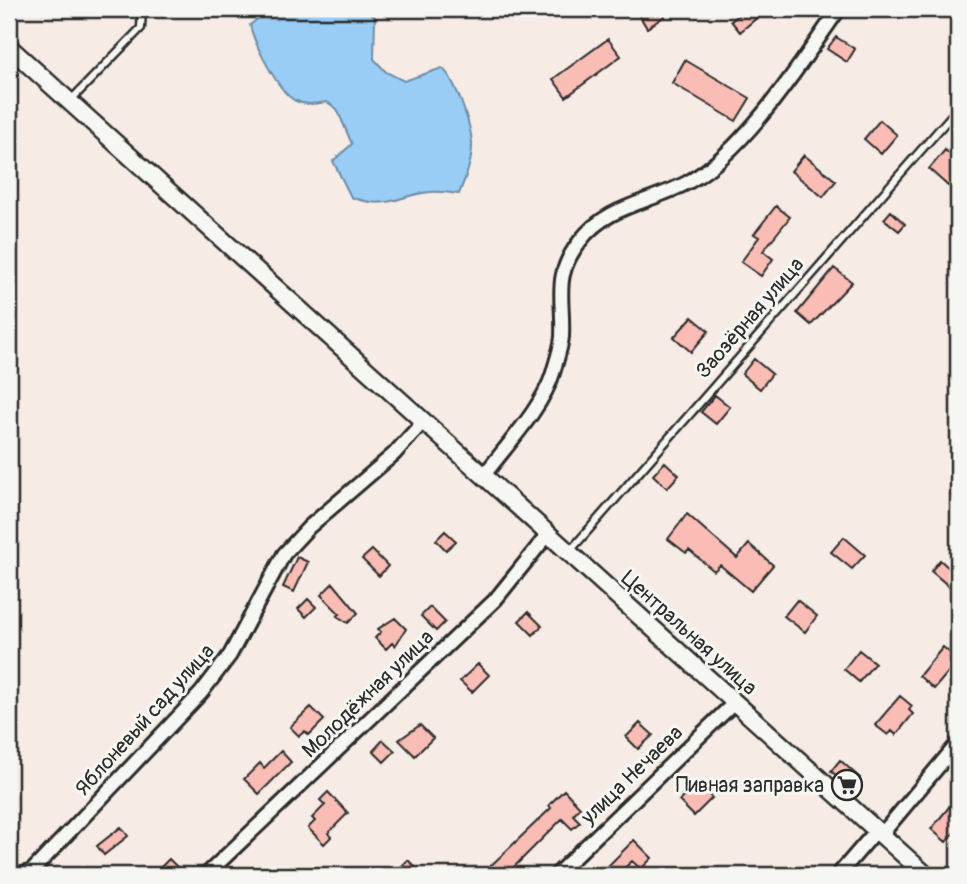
<svg xmlns="http://www.w3.org/2000/svg" width="967" height="884" font-family="Pangolin,sans-serif">
<rect width="100%" height="100%" fill="#f7ebe6"/>
<filter id="ink" filterUnits="userSpaceOnUse"><feTurbulence type="fractalNoise" baseFrequency=".0143" numOctaves="2"/><feDisplacementMap in="SourceGraphic" scale="14" xChannelSelector="R" yChannelSelector="G"/><feConvolveMatrix kernelMatrix="1 2 1 2 8 2 1 2 1" color-interpolation-filters="sRGB"/></filter>
<g filter="url(#ink)">
<path fill="#99cdf6" stroke="#6d8ca5" stroke-width="2" d="M 269,9 L 364,9 L 375,17 L 374,59 L 386,72 L 404,81 L 442,68 C 455,78 472,127 472,145 C 472,163 465,178 459,194 C 450,193 439,191 430,192 C 397,195 389,211 351,197 L 333,161 L 352,144 L 337,109 L 327,102 C 315,104 306,106 294,100 C 278,91 254,43 250,25 Z"/>
<path fill="#f9bdb5" stroke="#2b2b2b" stroke-width="2" d="M 648,9 L 660,9 L 665,16 L 647,28 L 639,15 Z
M 747,9 L 754,9 L 759,16 L 740,32 L 731,21 Z
M 836,37 L 855,49 L 847,62 L 827,49 Z
M 608,39 L 621,56 L 566,97 L 553,79 Z
M 685,60 L 750,98 L 736,121 L 672,83 Z
M 880,120 L 897,135 L 881,154 L 864,139 Z
M 945,150 L 958,161 L 958,174 L 948,186 L 929,169 Z
M 804,155 L 836,181 L 823,197 L 791,171 Z
M 776,206 L 790,217 L 763,251 L 773,259 L 761,276 L 741,262 L 759,237 L 754,234 Z
M 891,211 L 905,224 L 899,231 L 884,219 Z
M 834,268 L 852,282 L 811,325 L 797,313 Z
M 692,317 L 709,331 L 691,352 L 674,337 Z
M 754,359 L 772,374 L 760,389 L 742,374 Z
M 715,395 L 730,407 L 716,424 L 701,412 Z
M 665,462 L 679,475 L 667,488 L 653,475 Z
M 687,514 L 737,558 L 749,544 L 773,565 L 751,591 L 720,565 L 714,571 L 689,550 L 686,553 L 668,539 Z
M 445,531 L 456,541 L 446,550 L 436,540 Z
M 844,537 L 865,555 L 852,569 L 831,552 Z
M 372,550 L 388,566 L 379,576 L 362,559 Z
M 297,557 L 308,562 L 294,592 L 283,587 Z
M 940,560 L 958,576 L 958,594 L 931,571 Z
M 333,583 L 358,613 L 348,623 L 337,616 L 340,614 L 321,595 Z
M 308,599 L 316,607 L 306,617 L 298,609 Z
M 797,600 L 817,616 L 805,632 L 784,616 Z
M 430,607 L 445,622 L 436,631 L 421,616 Z
M 528,612 L 542,626 L 533,635 L 519,621 Z
M 395,618 L 406,629 L 395,646 L 392,643 L 386,649 L 375,638 L 381,632 L 378,629 Z
M 943,647 L 955,657 L 953,660 L 956,663 L 934,689 L 919,676 Z
M 859,650 L 875,663 L 859,682 L 844,669 Z
M 478,664 L 489,675 L 472,692 L 460,681 Z
M 900,696 L 912,706 L 909,710 L 913,714 L 896,735 L 892,731 L 888,735 L 875,725 Z
M 311,707 L 324,720 L 309,735 L 305,731 L 299,736 L 290,727 Z
M 640,723 L 653,735 L 638,749 L 626,737 Z
M 420,725 L 433,738 L 415,756 L 399,740 Z
M 383,740 L 395,751 L 384,762 L 373,751 Z
M 281,751 L 291,762 L 259,794 L 244,779 L 260,763 L 264,768 Z
M 840,760 L 860,778 L 851,788 L 831,771 Z
M 697,783 L 712,798 L 694,816 L 679,801 Z
M 564,790 L 580,807 L 573,815 L 580,822 L 572,829 L 562,819 L 506,875 L 481,875 L 551,808 L 549,805 Z
M 328,792 L 348,813 L 328,833 L 331,837 L 324,844 L 308,828 L 315,821 L 312,818 L 325,805 L 320,800 Z
M 958,796 L 958,828 L 946,842 L 931,829 Z
M 121,827 L 128,836 L 104,855 L 97,846 Z
M 634,840 L 652,858 L 641,869 L 632,861 L 617,875 L 613,875 L 606,868 Z
M 169,859 L 178,868 L 171,875 L 153,875 Z
M 408,860 L 415,867 L 407,875 L 393,875 Z"/>
<g fill="none" stroke-linecap="round" stroke-linejoin="round">
<g stroke="#2b2b2b" stroke-width="11">
<path id="service" d="M 71,100 L 141,28 L 142,9
M 570,551 L 958,108"/>
</g>
<g stroke="#2b2b2b" stroke-width="18">
<path id="minor" d="M 485,474 C 506,446 543,407 553,373 C 556,362 561,348 562,337 C 564,297 552,277 580,241 C 608,204 652,203 690,181 C 746,150 802,61 839,9
M 881,835 L 958,743
M 19,875 L 32,871 L 201,693 L 230,655 L 284,554 L 309,527 L 394,454 L 423,422
M 206,875 L 495,600 L 549,533
M 556,875 L 734,703
M 838,875 L 876,831"/>
</g>
<g stroke="#2b2b2b" stroke-width="21">
<path id="tertiary" d="M 9,47 L 926,875"/>
</g>
<use href="#service" stroke="#f6f6f2" stroke-width="6"/>
<use href="#minor" stroke="#f6f6f2" stroke-width="12"/>
<use href="#tertiary" stroke="#f6f6f2" stroke-width="16"/>
</g>
</g>
<defs>
<g id="supermarket-ring" transform="scale(1.575)"><circle r="9.5" fill="#f6f6f2" stroke="#2b2b2b" stroke-width="1.5"/><path d="M-6-5.5h2.5l.6 2H6L4.5 2H-2.5L-4.4-4H-6ZM-1.5 3.2a1.3 1.3 0 1 0 .1 0ZM3 3.2a1.3 1.3 0 1 0 .1 0Z" fill="#2b2b2b"/></g>
</defs>
<g fill-rule="evenodd">
<use href="#supermarket-ring" x="847" y="785"/>
</g>
<g text-anchor="middle" dominant-baseline="central" stroke-width="6" stroke-linejoin="round" paint-order="stroke">
<g font-size="21" fill="#2b2b2b" stroke="#f6f6f2">
<text transform="translate(750 318) rotate(-49)">Заозёрная улица</text>
<text transform="translate(689 633) rotate(42)">Центральная улица</text>
<text transform="translate(368 694) rotate(-44)">Молодёжная улица</text>
<text transform="translate(145 720) rotate(-48)">Яблоневый сад улица</text>
<text transform="translate(632 775) rotate(-44)">улица Нечаева</text>
</g>
<g font-size="21" fill="#2b2b2b" stroke="#f6f6f2" text-anchor="end">
<text x="824" y="785">Пивная заправка</text>
</g>
</g>
<rect width="967" height="884" fill="none" stroke="#f6f6f2" stroke-width="35"/>
<rect x="18" y="18" width="932" height="849" fill="none" stroke="#2b2b2b" stroke-width="2.5" filter="url(#ink)"/>
</svg>
